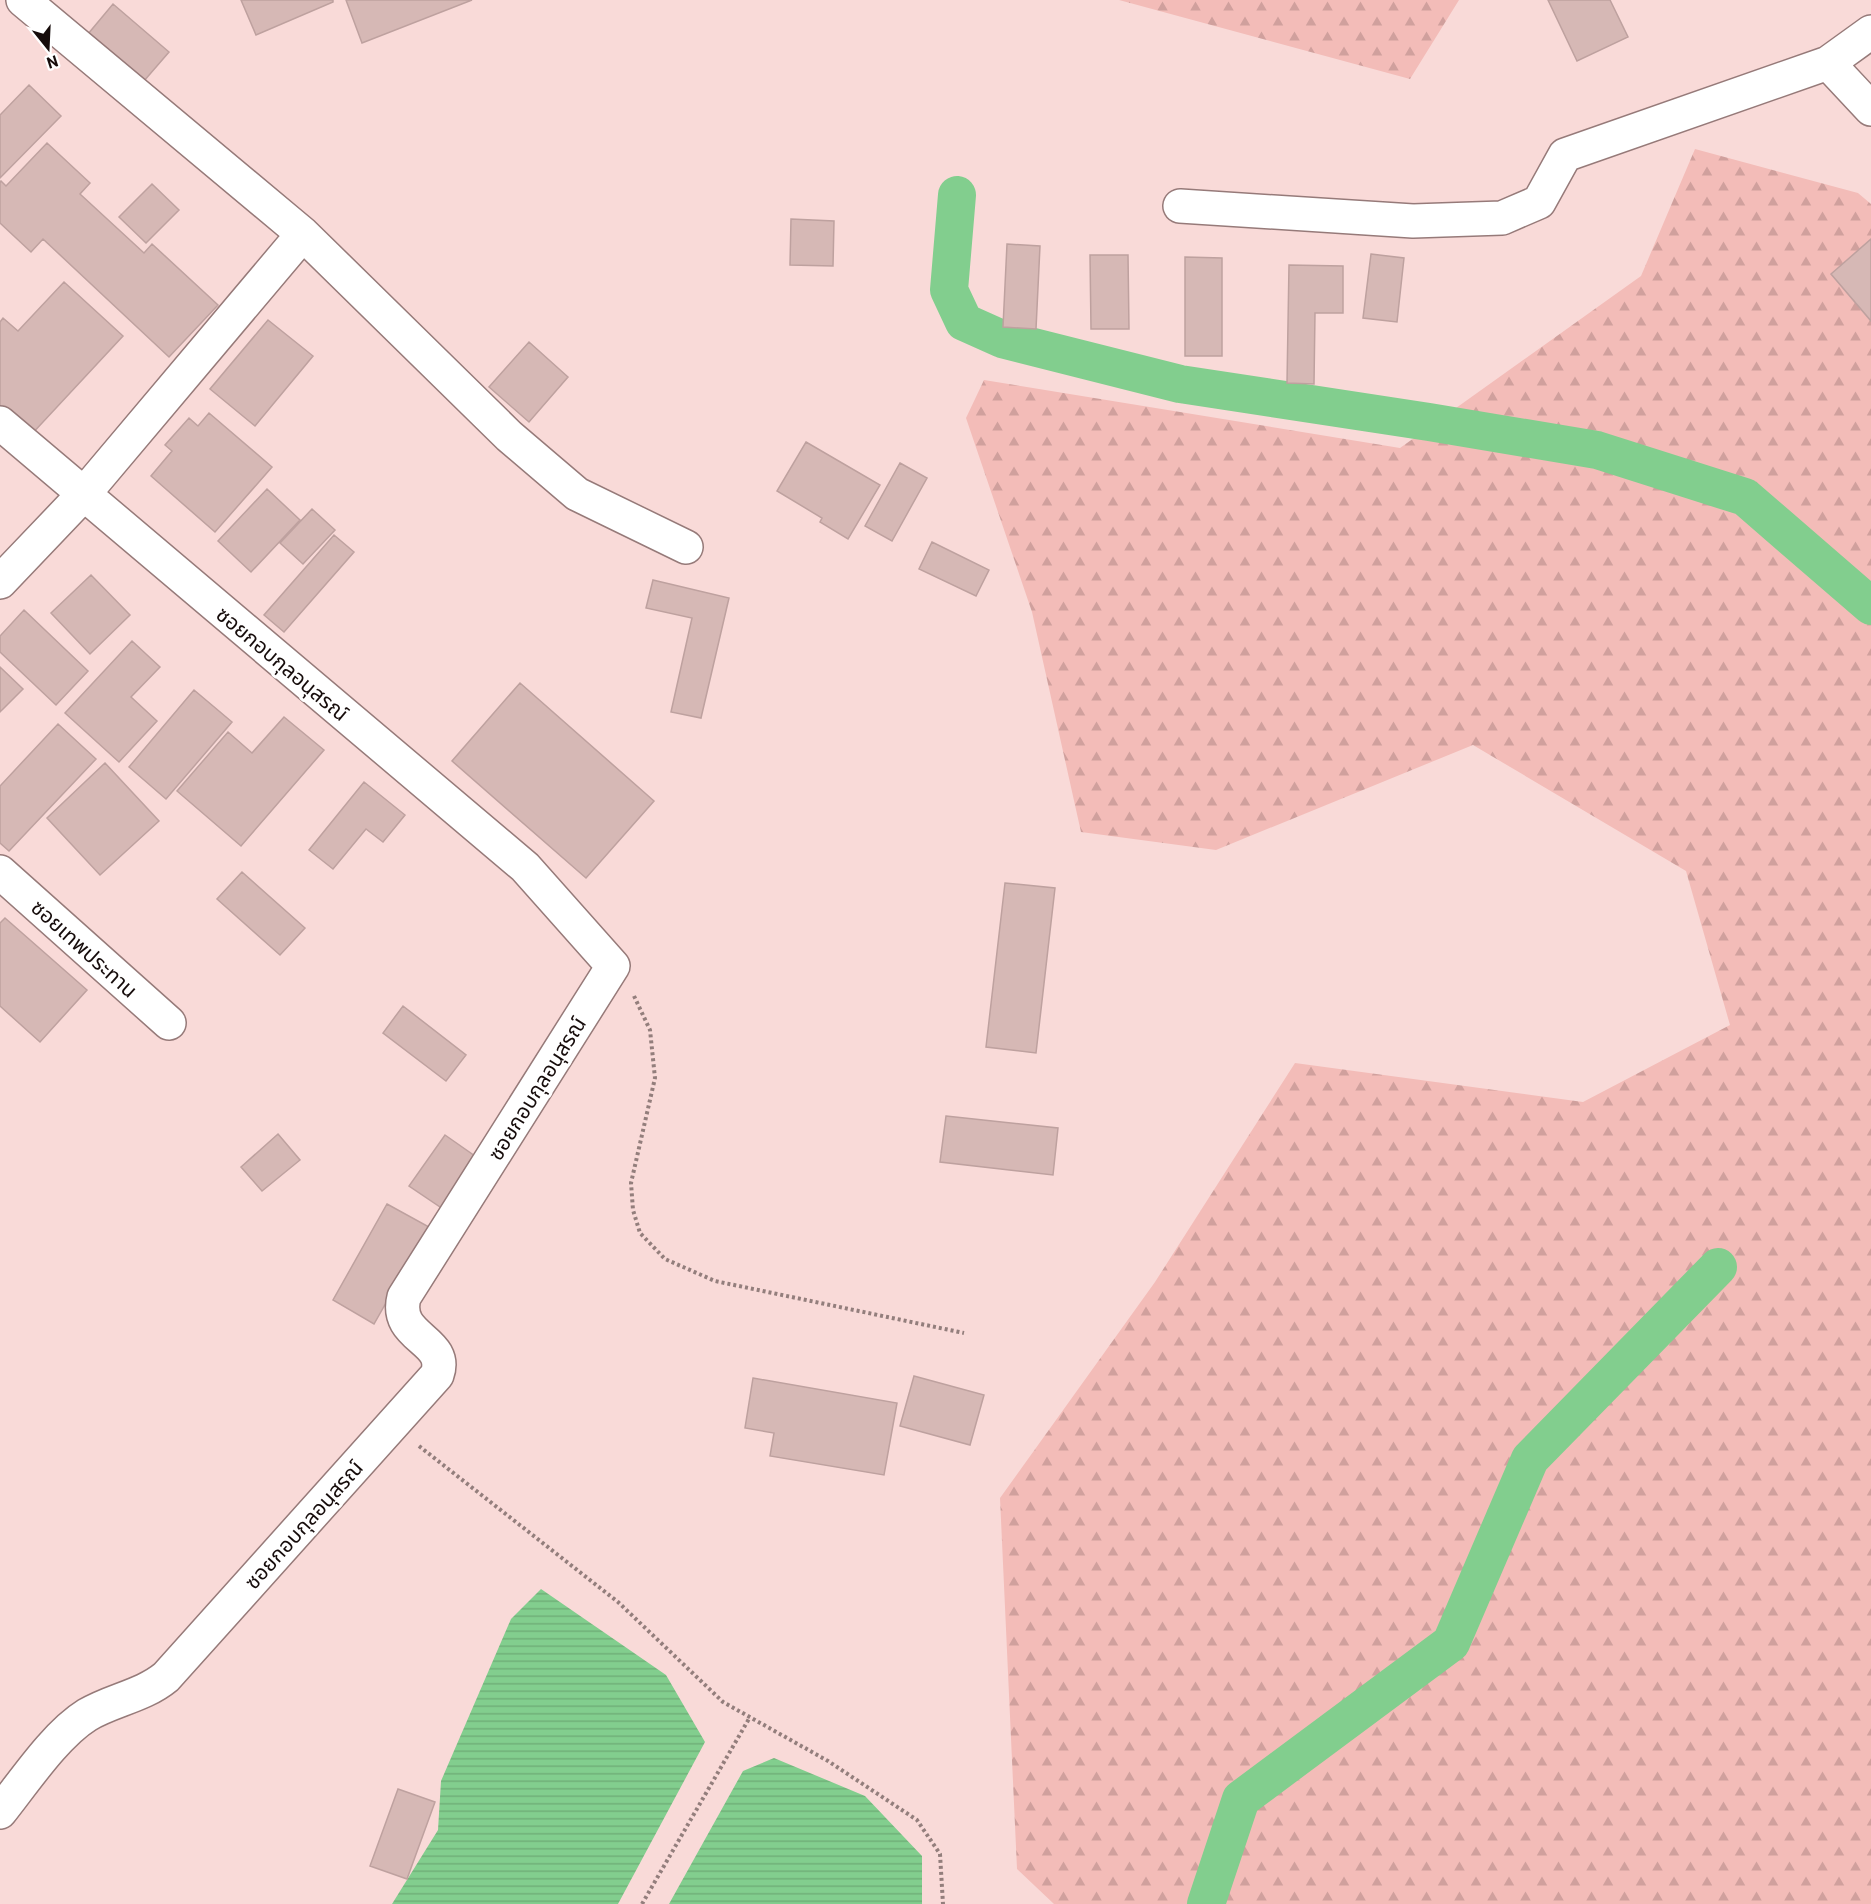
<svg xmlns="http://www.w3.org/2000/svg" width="1871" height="1904" font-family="Barlow,'Noto Sans Thai',sans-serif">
<defs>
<pattern id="forest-firs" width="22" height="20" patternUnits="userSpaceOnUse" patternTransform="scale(1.5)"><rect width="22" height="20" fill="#f3bcb8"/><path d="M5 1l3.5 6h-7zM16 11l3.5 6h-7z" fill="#d0a09d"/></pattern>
<pattern id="water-rules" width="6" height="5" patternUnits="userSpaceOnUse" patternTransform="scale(1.5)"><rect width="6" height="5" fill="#82ce8e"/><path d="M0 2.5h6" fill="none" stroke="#70b079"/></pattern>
</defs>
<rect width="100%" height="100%" fill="#f9dad8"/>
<path fill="url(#forest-firs)" d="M 1119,0 L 1459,0 L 1410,79 Z
M 1695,149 L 1858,193 L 1871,204 L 1871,1904 L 1054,1904 L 1017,1869 L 1000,1498 L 1155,1282 L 1295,1063 L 1583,1102 L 1730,1025 L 1686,871 L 1473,745 L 1216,850 L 1081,832 L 1032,612 L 966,418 L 984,380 L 1400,448 L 1641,276 Z"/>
<path fill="url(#water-rules)" d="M 541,1589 L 666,1675 L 705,1742 L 618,1904 L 392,1904 L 438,1830 L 441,1781 L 511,1619 Z
M 774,1758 L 865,1796 L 922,1856 L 922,1904 L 669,1904 L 743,1771 Z"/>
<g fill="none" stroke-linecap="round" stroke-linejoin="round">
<path stroke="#82ce8e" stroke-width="38" d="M 957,195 L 949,290 L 964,322 L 1002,339 L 1180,384 L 1429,422 L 1597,450 L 1745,497 L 1871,606
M 1206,1904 L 1241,1799 L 1451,1643 L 1530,1459 L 1718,1267"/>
</g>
<path fill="#d6b8b5" stroke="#bea19f" stroke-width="1.5" d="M 241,0 L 333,0 L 333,2 L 256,35 Z
M 346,0 L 472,0 L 362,43 Z
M 1548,0 L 1610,0 L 1628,37 L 1577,61 Z
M 113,4 L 169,52 L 144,81 L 88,34 Z
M 29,85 L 61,116 L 0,178 L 0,115 Z
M 47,143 L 90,183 L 80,194 L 144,253 L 152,244 L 218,305 L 169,357 L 43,239 L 31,252 L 0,223 L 0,183 L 1,181 L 6,186 Z
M 152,184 L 179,210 L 146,243 L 119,217 Z
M 791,219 L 834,221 L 833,266 L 790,265 Z
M 1871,239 L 1871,321 L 1831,274 Z
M 1007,244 L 1040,246 L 1036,329 L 1003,327 Z
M 1371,254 L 1404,258 L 1397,322 L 1363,318 Z
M 1090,255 L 1128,255 L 1129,329 L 1091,329 Z
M 1185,257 L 1222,258 L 1222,356 L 1185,356 Z
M 1289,265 L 1343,266 L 1343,313 L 1315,313 L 1314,384 L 1287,383 Z
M 64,282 L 123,336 L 30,436 L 0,408 L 0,322 L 3,318 L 18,331 Z
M 268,320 L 313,356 L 255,426 L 210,389 Z
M 529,342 L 568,377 L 529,422 L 489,387 Z
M 209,413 L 272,467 L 215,532 L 151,476 L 172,451 L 165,445 L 189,418 L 198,426 Z
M 806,442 L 880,485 L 848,539 L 820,522 L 822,518 L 777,491 Z
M 900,463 L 927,478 L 892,541 L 865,526 Z
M 267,489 L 300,520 L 251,572 L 218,541 Z
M 312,509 L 335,530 L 303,564 L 280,543 Z
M 334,535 L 354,552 L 284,632 L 264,615 Z
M 932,542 L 989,570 L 976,596 L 919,569 Z
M 91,575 L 130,615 L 90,654 L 51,613 Z
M 653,580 L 729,598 L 701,718 L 671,712 L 692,618 L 646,608 Z
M 24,610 L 88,671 L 56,705 L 0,652 L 0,636 Z
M 132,641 L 160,667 L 131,697 L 157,721 L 119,762 L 65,713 Z
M 0,667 L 23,689 L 0,712 Z
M 520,683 L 654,801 L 586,878 L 452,761 Z
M 194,690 L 232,722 L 166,799 L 129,767 Z
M 284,717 L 324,750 L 241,846 L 177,791 L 228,732 L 252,753 Z
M 58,724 L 96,759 L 9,851 L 0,843 L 0,786 Z
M 105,763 L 159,821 L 100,875 L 47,818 Z
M 364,782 L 405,815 L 383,842 L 366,829 L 333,869 L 309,850 Z
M 242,872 L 305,928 L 280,955 L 217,899 Z
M 1005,883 L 1055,888 L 1036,1053 L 986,1047 Z
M 5,918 L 87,990 L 40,1042 L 0,1006 L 0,923 Z
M 403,1006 L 466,1055 L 446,1081 L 383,1033 Z
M 946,1116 L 1058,1128 L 1053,1175 L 940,1162 Z
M 278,1134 L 300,1160 L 262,1191 L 241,1167 Z
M 445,1135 L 482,1161 L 446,1211 L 409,1186 Z
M 387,1204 L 429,1227 L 374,1324 L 333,1300 Z
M 914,1376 L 984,1395 L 970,1445 L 900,1426 Z
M 753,1378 L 897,1403 L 884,1475 L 770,1456 L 774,1433 L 745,1428 Z
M 398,1789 L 435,1802 L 407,1879 L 370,1866 Z"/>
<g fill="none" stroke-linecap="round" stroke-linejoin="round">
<g stroke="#967a79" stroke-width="36">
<path id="minor" d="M 23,0 L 303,234 L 509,436 L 577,494 L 686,547
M 1828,63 L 1871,109
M 1180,206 L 1413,221 L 1502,218 L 1539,202 L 1565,155 L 1828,63 L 1871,32
M 0,423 L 525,867 L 613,966 L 404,1297 C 393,1339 450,1339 437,1375 L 166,1677 C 143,1696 112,1700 87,1715 C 55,1735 24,1782 0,1812
M 0,582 L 83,495 L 303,234
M 0,872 L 169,1023"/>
</g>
<path stroke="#937e7c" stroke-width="4" stroke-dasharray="3 3" stroke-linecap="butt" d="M 634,996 L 650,1030 L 655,1078 L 631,1183 L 633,1210 L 640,1233 L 665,1259 L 715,1281 L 964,1333
M 419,1446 L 618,1602 L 723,1702 L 828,1761 L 917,1820 L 940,1854 L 943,1904
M 642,1904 L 750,1717"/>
<use href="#minor" stroke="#fff" stroke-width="33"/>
</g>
<g text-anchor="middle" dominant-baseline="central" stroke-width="6" stroke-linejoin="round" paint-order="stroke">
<g font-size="21" fill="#160c0b" stroke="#fff">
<text transform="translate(283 663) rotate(40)">ซอยกอบกุลอนุสรณ์</text>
<text transform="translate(85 948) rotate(42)">ซอยเทพประทาน</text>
<text transform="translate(536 1088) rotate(-58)">ซอยกอบกุลอนุสรณ์</text>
<text transform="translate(303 1524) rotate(-48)">ซอยกอบกุลอนุสรณ์</text>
</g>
</g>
<g transform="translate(48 48) rotate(162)" stroke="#ffffff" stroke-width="4.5" paint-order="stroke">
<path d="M0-4.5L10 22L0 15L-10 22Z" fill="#160c0b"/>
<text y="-9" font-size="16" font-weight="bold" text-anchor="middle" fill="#160c0b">N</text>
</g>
</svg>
